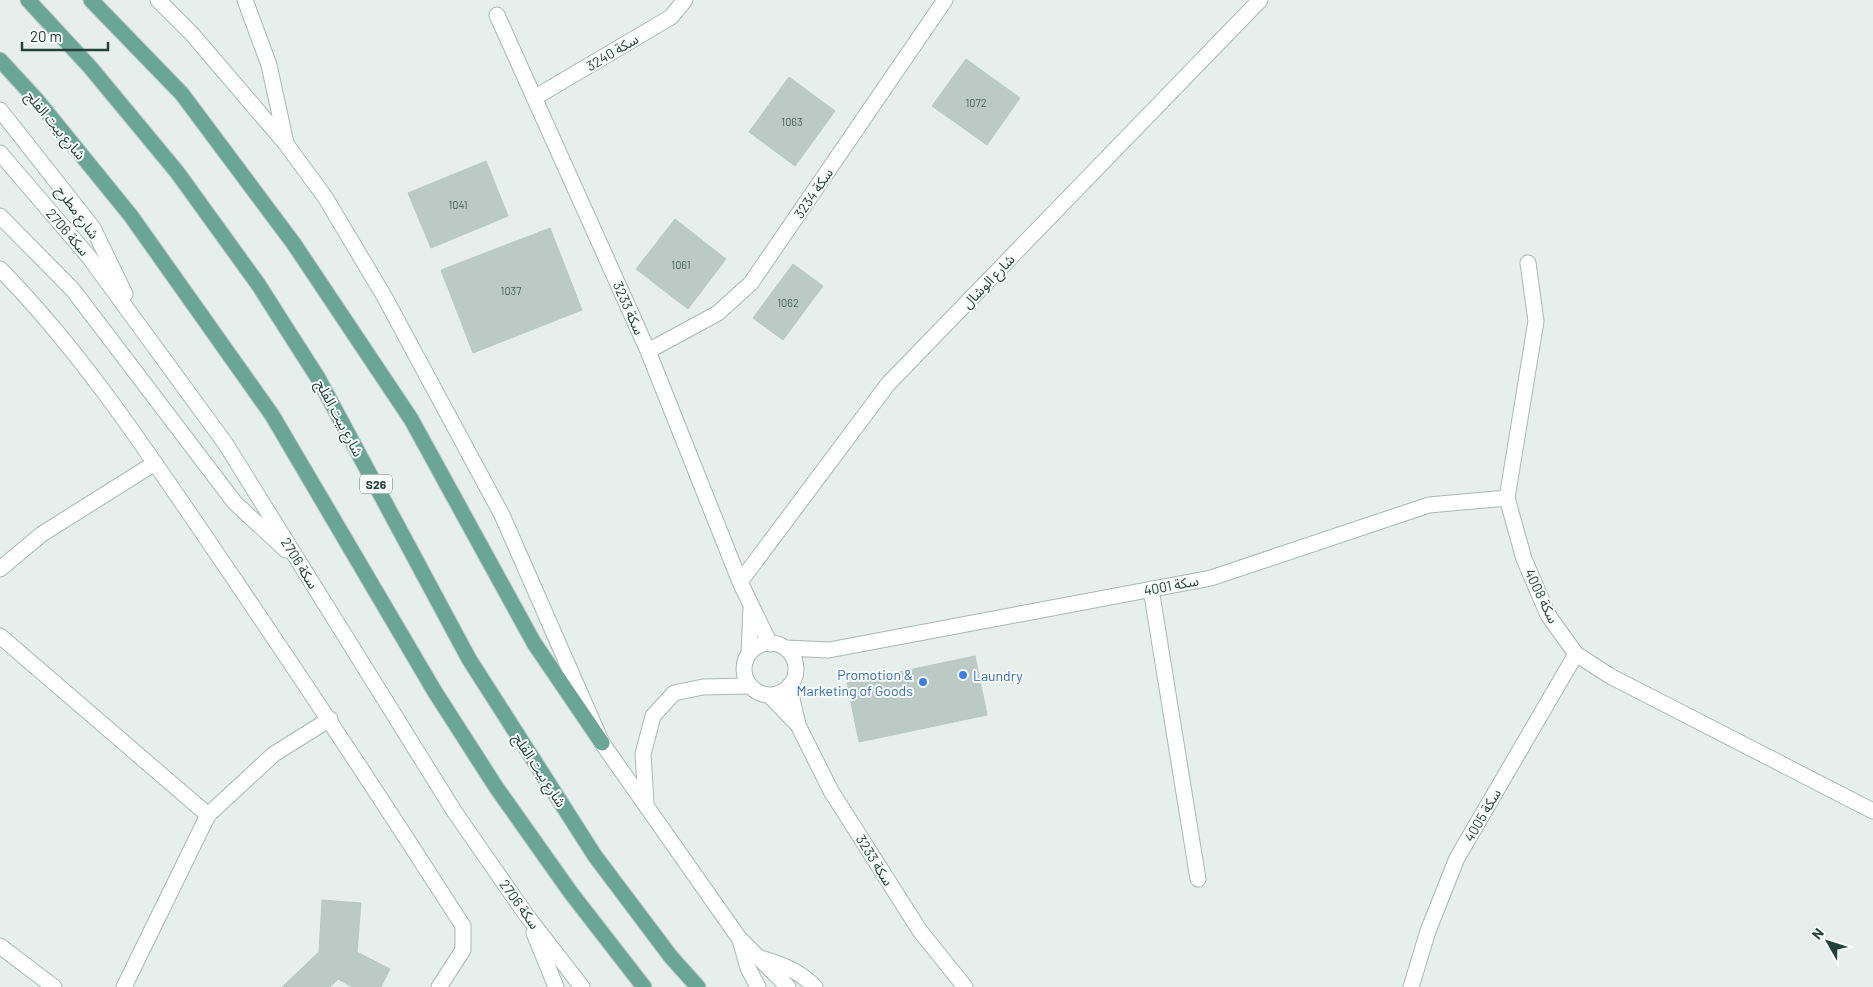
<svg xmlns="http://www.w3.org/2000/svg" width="1873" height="987" font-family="Barlow,'Noto Sans Arabic',sans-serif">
<rect width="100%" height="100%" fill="#e6efeb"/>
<path fill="#bbcac4" stroke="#b8c9c2" d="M 966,59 L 1020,98 L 987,145 L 932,106 Z
M 789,77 L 835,111 L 795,166 L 749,132 Z
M 486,161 L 508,216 L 431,248 L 408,193 Z
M 675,219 L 726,259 L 688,309 L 636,269 Z
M 550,228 L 582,310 L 473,353 L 441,270 Z
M 793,264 L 823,286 L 783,340 L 753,318 Z
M 975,656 L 987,715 L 859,742 L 847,683 Z
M 322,900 L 361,903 L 357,952 L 390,969 L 381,987 L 352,987 L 338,979 L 330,987 L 282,987 L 319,952 Z"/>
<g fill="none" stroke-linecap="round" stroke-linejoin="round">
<g stroke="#a8b8b2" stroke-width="17">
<path id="service" d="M 0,946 L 54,987"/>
</g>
<g stroke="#a8b8b2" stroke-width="17">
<path id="minor" d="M 497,15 L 648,351 L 740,582 L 770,644
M 534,98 L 671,17 L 685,0
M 1528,263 L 1536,321 L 1507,498 L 1524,559 L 1548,615 L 1576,654 L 1610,676 L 1873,811
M 0,269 C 81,351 146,450 211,545 C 297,671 381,798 463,926 L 463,950 L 439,987
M 648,351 L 718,313 L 751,283 L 945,0
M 0,569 L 42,534 L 155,463
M 740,582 L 888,384 L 1260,0
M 1151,589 L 1198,879
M 0,636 L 208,815
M744 669a26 26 0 1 1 52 0a26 26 0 1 1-52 0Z
M 785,648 L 829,650 L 1211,578 L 1429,505 L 1507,498
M 749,654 L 751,607
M 789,686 L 798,725 L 831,791 L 920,931 L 965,987
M 769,695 L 798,725
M 124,987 L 208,815 L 274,754 L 330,719
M 1411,987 L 1428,931 L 1457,858 L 1576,654"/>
</g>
<g stroke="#a4bbb3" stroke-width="17">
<path id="secondary" d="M 158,0 L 192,34 L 286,144 L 325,197 L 384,296 L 502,515 L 602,743 L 739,938 L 788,987
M 245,0 L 269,65 L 286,143
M 0,110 L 93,228 L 125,294
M 0,153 L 89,257 L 225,443 L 454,811 L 527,916 L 582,987
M 0,216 L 73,290 L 235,503 L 286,550
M 646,803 L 643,754 L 653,716 L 674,693 L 703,687 L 750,686
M 534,933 L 556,987
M 740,940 L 748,968 L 758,987
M 760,958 C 781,964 800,971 815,987"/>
</g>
<g stroke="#c2cac8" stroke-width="17">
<path id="primary" d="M 28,0 L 90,67 L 177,172 L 258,284 L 318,378 L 469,659 L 595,856 L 671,957 L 698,987
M 91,0 L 182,94 L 294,244 L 411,419 L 534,643 L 602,743
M 0,60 L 36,99 L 131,216 L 272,415 L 435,692 L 496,787 L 571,893 L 644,987"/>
</g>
<use href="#service" stroke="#fff" stroke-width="15"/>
<use href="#minor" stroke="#fff" stroke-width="15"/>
<use href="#secondary" stroke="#fff" stroke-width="15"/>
<use href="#primary" stroke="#6aa596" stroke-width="15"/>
</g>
<g fill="#3f7fe0" stroke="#f7fbf9" stroke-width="2">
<circle cx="963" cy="675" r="5"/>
<circle cx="923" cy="682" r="5"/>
</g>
<g text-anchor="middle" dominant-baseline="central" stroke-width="4" stroke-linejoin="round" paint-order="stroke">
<g font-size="11" fill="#4a645c">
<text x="976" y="102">1072</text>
<text x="792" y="121">1063</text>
<text x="458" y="204">1041</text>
<text x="681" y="264">1061</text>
<text x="511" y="290">1037</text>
<text x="788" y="302">1062</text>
</g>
<rect fill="#f7fbf9" stroke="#637a73" stroke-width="1" x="360" y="474.5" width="32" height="19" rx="4"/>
<g font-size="12" font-weight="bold" fill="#24423a">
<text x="376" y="484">S26</text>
</g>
<g font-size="14" fill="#24423a" stroke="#f7fbf9">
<text transform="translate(612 52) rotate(-31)">سكة 3240</text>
<text transform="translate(56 125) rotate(50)">شارع بيت الفلج</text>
<text transform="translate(813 193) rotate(-56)">سكة 3234</text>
<text transform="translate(78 212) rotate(54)">شارع مطرح</text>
<text transform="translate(68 232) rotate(49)">سكة 2706</text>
<text transform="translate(988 281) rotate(-46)">شارع الوشال</text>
<text transform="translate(629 308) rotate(66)">سكة 3233</text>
<text transform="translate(340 418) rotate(62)">شارع بيت الفلج</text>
<text transform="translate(300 563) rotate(58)">سكة 2706</text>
<text transform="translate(1171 585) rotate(-11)">سكة 4001</text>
<text transform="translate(1542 596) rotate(64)">سكة 4008</text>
<text transform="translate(540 770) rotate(57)">شارع بيت الفلج</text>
<text transform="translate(1482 815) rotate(-60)">سكة 4005</text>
<text transform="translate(875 860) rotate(58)">سكة 3233</text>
<text transform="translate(520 904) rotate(54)">سكة 2706</text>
</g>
<g font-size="14" fill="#366cbe" stroke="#f7fbf9" text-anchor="end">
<text x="913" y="674">Promotion &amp;<tspan x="913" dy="16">Marketing of Goods</tspan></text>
<text x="973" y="675" text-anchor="start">Laundry</text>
</g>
</g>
<g transform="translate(1828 942) rotate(309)" stroke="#f7fbf9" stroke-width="4" paint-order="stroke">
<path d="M0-4L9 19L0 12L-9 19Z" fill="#24423a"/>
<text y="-8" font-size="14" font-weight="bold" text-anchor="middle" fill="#24423a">N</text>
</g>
<path d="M22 42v8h86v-8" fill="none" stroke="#24423a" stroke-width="2.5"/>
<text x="30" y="42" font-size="15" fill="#24423a" stroke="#f7fbf9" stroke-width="4" paint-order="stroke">20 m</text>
</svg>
